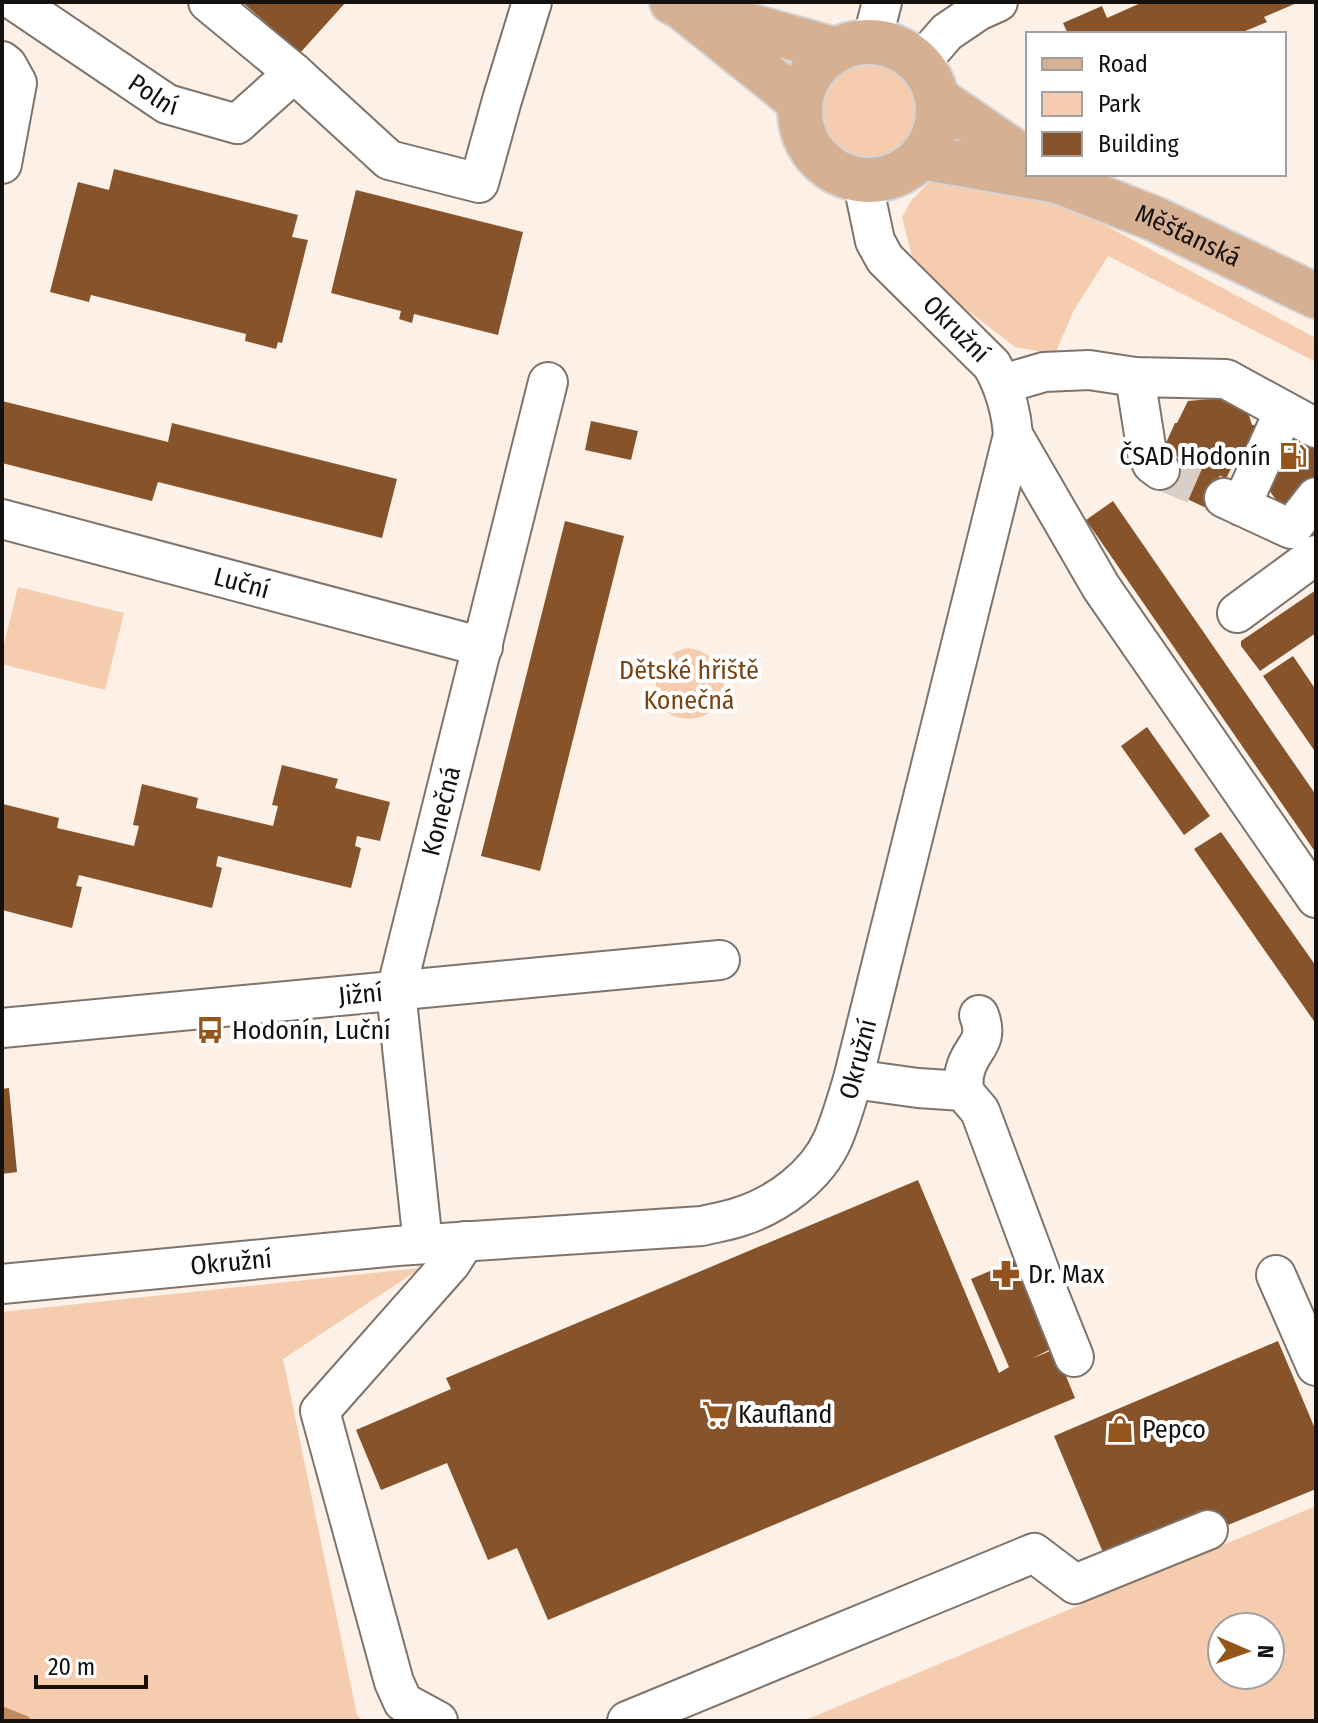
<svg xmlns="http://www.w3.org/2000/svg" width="1318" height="1723" font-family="'Fira Sans Condensed',sans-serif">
<rect width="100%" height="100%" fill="#fcf0e7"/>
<path fill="#f6ccaf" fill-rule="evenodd" d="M821 111a48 48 0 1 1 96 0a48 48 0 1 1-96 0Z
M 949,175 L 1071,207 L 1316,338 L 1316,362 L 1108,256 L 1073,312 L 1055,354 L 1015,347 L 945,293 L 913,260 L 902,217 L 911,201 L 930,181 Z
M 18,587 L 124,613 L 105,690 L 2,664 L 2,652 Z
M 688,648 C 743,656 729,727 681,718 C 673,717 666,712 661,705 C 656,697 656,690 656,681 C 657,661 670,652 688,648 Z
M 421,1268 L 283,1359 L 357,1715 L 363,1721 L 2,1721 L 2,1312 Z
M 1316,1506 L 1316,1721 L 803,1721 ZM 1270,1627 L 1270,1675 L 1222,1675 L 1222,1627 Z"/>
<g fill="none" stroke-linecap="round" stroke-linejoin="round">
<path stroke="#bf885f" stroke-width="11" d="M 2,1712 L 25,1721"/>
</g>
<path fill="#87532a" d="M 242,2 L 346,2 L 300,53 Z
M 1143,2 L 1299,2 L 1264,17 L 1267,22 L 1238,34 L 1068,34 L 1063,23 L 1102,6 L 1107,18 Z
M 114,169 L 298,215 L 292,237 L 308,240 L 282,343 L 278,342 L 276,349 L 245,341 L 246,334 L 91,295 L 89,302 L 50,292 L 78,182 L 109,190 Z
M 356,190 L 523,232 L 498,335 L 414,314 L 412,323 L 399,319 L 401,311 L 331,293 Z
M 1222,398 L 1247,409 L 1252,425 L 1316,421 L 1316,510 L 1292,522 L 1240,450 L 1225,481 L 1217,513 L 1153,483 L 1161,454 L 1175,423 L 1177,423 L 1188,401 Z
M 2,401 L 168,442 L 172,423 L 397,479 L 382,538 L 158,482 L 152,501 L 2,463 Z
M 591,421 L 638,431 L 631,460 L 585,450 Z
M 1113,501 L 1316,795 L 1316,853 L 1086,520 Z
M 565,521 L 624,536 L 540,871 L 481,856 Z
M 1316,590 L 1316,633 L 1260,671 L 1241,646 L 1241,641 Z
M 1293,656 L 1316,690 L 1316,753 L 1263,676 Z
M 1147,727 L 1210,816 L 1184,835 L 1121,746 Z
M 282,765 L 338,779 L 335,788 L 390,802 L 380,841 L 357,836 L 355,846 L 361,848 L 351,888 L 218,856 L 216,866 L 222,868 L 212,908 L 79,875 L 76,886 L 82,887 L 72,928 L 2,910 L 3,804 L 59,818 L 57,828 L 134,846 L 139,826 L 133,825 L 142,784 L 198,798 L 196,808 L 273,826 L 278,806 L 272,805 Z
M 1221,832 L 1316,966 L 1316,1024 L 1194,849 Z
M 9,1088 L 17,1172 L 2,1174 L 2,1089 Z
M 918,1180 L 999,1373 L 1009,1367 L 971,1279 L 1016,1260 L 1053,1348 L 1031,1359 L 1055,1349 L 1075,1398 L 548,1620 L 517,1548 L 488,1560 L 447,1463 L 381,1490 L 356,1430 L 451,1389 L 446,1378 Z
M 1278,1341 L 1316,1431 L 1316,1489 L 1223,1527 L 1107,1562 L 1054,1436 Z"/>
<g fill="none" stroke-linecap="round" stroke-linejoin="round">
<path stroke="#d9cfc6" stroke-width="38" stroke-dasharray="38 19" stroke-linecap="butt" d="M 1160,470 L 1224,498"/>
<g stroke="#7f746c" stroke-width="42">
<g id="minor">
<path id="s1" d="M 16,2 L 167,104 L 237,124 L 294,73"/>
<path d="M 208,2 L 294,73 L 389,160 L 479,183 L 502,100 L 532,2"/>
<path d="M 872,41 L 882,2"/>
<path d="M 2,61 L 7,65 L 17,83 L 2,164"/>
<path d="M 920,63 L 947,32 L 978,11 L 998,2"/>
<path d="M 1135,377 L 1147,453 L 1152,464 L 1160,470"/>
<path d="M 1003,384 L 1044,372 L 1089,370 L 1135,377 L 1226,379 L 1316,428"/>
<path d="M 1013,435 L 1101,587 L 1316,898"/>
<path d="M 1224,498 L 1291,529 L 1316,497"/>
<path d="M 1241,506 L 1284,411"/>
<path id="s2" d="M 2,519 L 483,647"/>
<path d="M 1237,613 L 1316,555"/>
<path id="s3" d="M 2,1028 L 720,960"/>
<path d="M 853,1079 L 918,1088 L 963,1091 L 980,1111 L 1040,1272 L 1074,1357"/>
<path d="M 963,1091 C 964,1085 963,1077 965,1071 C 971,1046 990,1044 979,1015"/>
<path id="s4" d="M 423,1244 L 396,991 L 548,382"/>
<path d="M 1276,1275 L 1316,1366"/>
<path id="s5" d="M 2,1284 L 397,1246 L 702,1226 C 714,1223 727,1221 739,1217 C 777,1205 816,1177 833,1139 C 841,1120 847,1099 853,1079 L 1013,435 C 1011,409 1005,388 992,365 L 885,259 L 875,241 L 862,179"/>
<path d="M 438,1721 L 403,1702 L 394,1682 L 320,1411 L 451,1263 L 465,1241"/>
<path d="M 627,1721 L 1034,1553 L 1075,1584 L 1208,1530"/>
</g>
</g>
<g stroke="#d5d4d4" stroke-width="48">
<g id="major">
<path d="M 672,2 L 682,7 L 800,102"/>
<path d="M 700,12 L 836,50"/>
<circle cx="869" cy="111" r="69"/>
<path d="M 938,99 L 1028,161"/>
<path id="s6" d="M 921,157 L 1058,181 L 1155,219 L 1316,296"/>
</g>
</g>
<use href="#minor" stroke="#fff" stroke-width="38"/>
<use href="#major" stroke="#d6b093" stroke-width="44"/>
</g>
<defs>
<g id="fuel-bare" transform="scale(2.16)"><path d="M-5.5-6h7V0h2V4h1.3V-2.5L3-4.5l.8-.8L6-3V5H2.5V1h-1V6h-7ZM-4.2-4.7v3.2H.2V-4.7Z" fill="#94551d" stroke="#fff" stroke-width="2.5" paint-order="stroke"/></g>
<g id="bus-bare" transform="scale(2.16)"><path d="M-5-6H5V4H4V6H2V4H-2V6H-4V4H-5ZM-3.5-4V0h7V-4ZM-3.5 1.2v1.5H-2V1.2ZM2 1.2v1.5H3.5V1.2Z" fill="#94551d" stroke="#fff" stroke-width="2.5" paint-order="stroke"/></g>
<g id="pharmacy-bare" transform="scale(2.16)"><path d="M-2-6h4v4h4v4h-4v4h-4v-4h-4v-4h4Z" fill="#94551d" stroke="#fff" stroke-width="2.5" paint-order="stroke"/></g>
<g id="supermarket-bare" transform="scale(2.16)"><path d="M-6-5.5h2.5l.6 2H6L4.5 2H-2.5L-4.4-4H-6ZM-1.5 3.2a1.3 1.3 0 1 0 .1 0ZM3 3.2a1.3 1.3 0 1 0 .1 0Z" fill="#94551d" stroke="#fff" stroke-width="2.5" paint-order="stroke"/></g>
<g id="shop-bare" transform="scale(2.16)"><path d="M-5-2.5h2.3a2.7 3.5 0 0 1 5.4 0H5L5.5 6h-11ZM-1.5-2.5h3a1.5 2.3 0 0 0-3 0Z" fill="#94551d" stroke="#fff" stroke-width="2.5" paint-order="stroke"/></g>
</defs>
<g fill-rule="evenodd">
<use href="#fuel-bare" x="1293" y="456"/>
<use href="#bus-bare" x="210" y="1030"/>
<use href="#pharmacy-bare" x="1006" y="1274"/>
<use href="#supermarket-bare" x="716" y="1414"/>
<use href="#shop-bare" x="1120" y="1429"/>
</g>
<g text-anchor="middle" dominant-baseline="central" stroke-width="8" stroke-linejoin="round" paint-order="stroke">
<g font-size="26" fill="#15110e" stroke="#fff">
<text stroke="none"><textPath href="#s1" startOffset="166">Polní</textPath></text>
<text stroke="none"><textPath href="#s6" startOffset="280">Měšťanská</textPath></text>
<text transform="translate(956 329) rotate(45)">Okružní</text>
<text stroke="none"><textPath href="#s2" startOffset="248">Luční</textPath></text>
<text stroke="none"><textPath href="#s4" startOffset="440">Konečná</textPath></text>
<text stroke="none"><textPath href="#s3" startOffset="360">Jižní</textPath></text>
<text stroke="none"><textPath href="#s5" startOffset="950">Okružní</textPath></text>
<text stroke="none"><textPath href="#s5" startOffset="230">Okružní</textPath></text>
</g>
<g font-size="26" fill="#15110e" stroke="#fff" text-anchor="start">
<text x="1271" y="456" text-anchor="end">ČSAD Hodonín</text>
<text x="232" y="1030">Hodonín, Luční</text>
<text x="1028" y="1274">Dr. Max</text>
<text x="738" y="1414">Kaufland</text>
<text x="1142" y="1429">Pepco</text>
</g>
<g font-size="26" fill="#794313" stroke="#fff">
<text x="689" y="670">Dětské hřiště<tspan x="689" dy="30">Konečná</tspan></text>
</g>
</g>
<rect width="1318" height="1723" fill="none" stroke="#15110e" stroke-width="8"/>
<rect x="1026" y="32" width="260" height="144" fill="#ffffff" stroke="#a1a09f" stroke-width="2"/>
<rect x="1042" y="58" width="40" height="12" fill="#d6b093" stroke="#a1a09f" stroke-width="2"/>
<text x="1098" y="72" font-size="24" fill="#15110e">Road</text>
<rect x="1042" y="92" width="40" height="24" fill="#f6ccaf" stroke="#a1a09f" stroke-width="2"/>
<text x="1098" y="112" font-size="24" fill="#15110e">Park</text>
<rect x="1042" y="132" width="40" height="24" fill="#87532a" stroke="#a1a09f" stroke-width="2"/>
<text x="1098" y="152" font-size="24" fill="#15110e">Building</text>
<g transform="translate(1246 1651) rotate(92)"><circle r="38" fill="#ffffff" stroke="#a1a09f" stroke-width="2"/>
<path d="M0-6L14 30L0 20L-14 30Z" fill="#94551d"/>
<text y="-12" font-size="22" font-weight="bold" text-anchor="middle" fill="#15110e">N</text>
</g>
<path d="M36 1675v12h110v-12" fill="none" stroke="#15110e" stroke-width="4"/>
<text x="48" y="1675" font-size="24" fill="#15110e" stroke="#ffffff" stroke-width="6" paint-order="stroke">20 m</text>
</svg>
